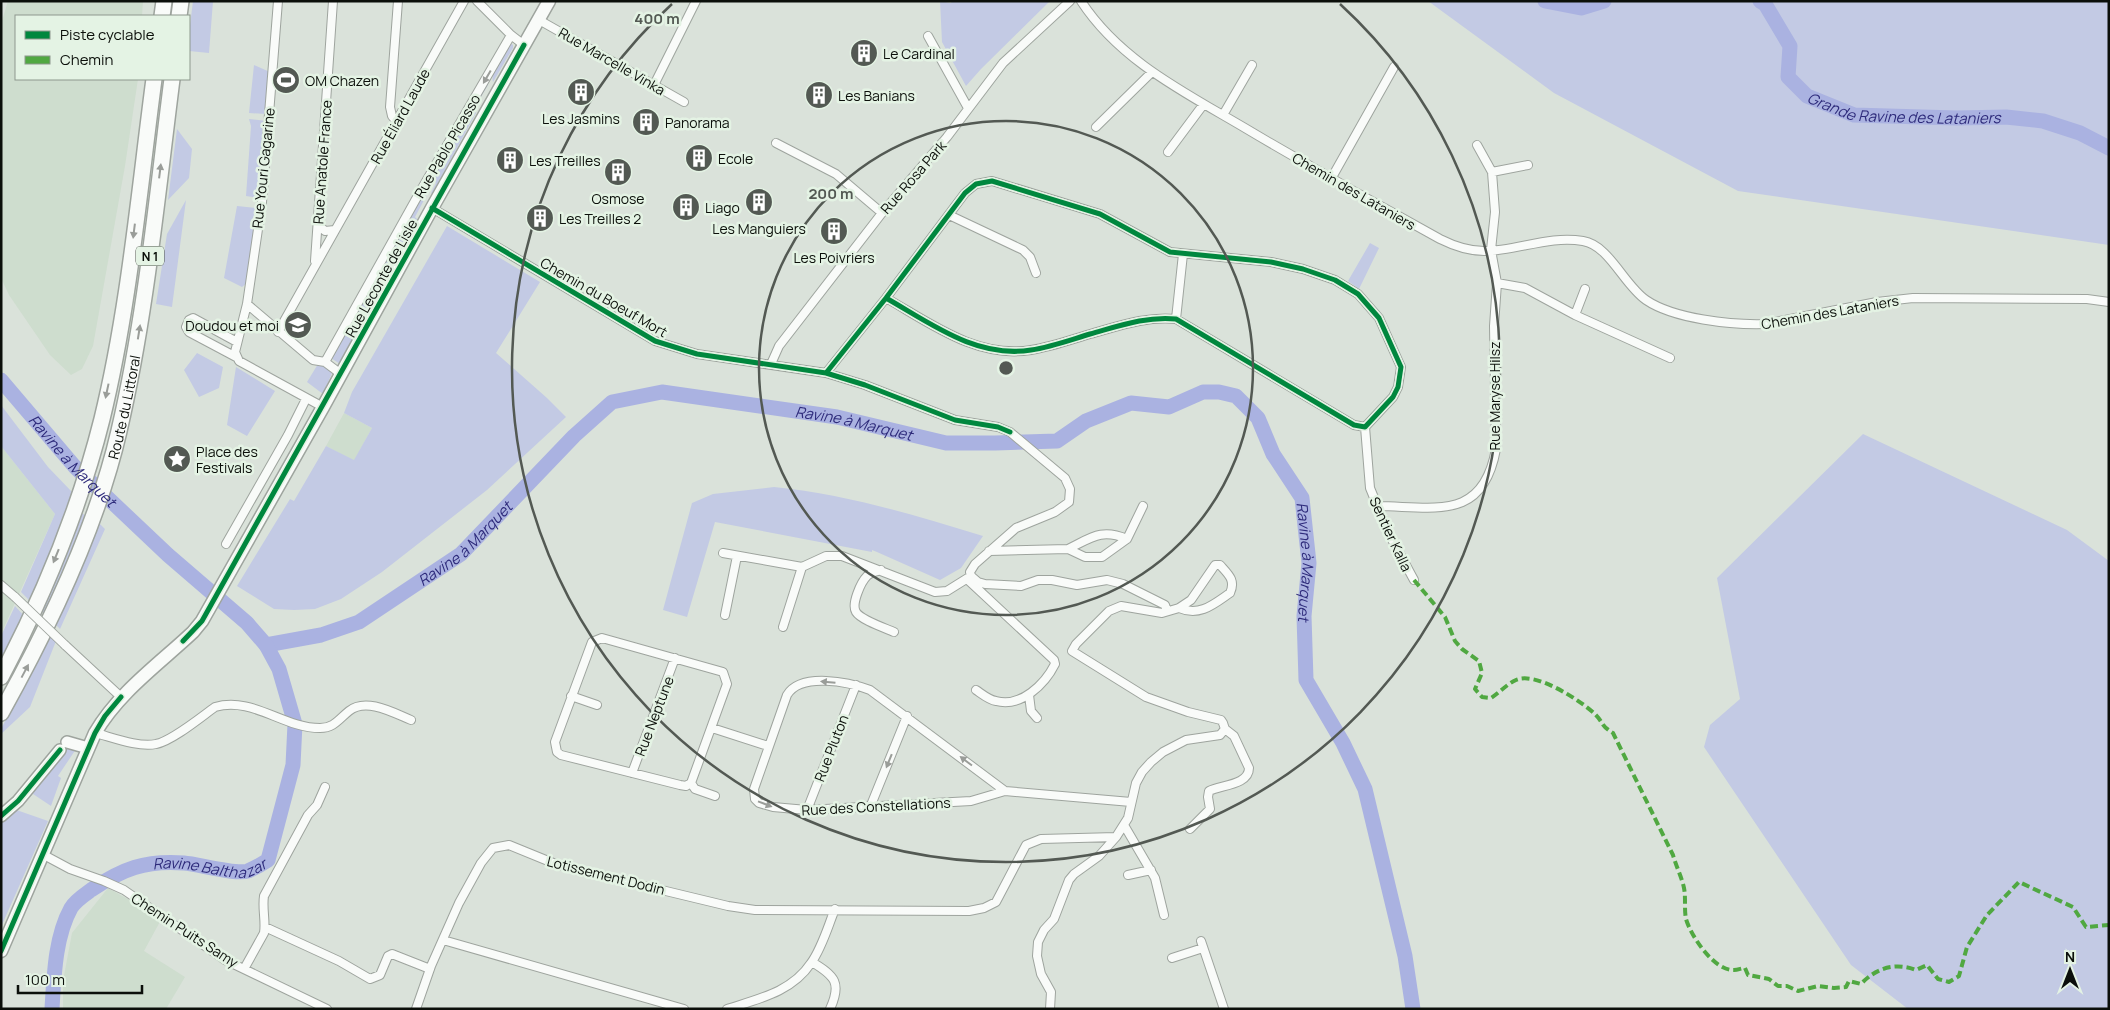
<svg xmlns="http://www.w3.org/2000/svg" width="2110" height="1010" font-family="Manrope,sans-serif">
<rect width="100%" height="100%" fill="#dae2da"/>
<path fill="#ceddce" d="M 8,1 L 143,1 L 142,16 L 16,16 L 16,79 L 138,79 L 125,166 L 93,346 L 82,369 L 71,375 L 50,355 L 9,295 L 1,278 L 1,24 Z
M 344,413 L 372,428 L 354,461 L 326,446 Z
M 1,446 L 55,514 L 1,634 Z
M 108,888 L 162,918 L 144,951 L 185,977 L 166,1009 L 63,1009 L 63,981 L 72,933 Z"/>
<path fill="#c3cae4" d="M 193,1 L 213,1 L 209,53 L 189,51 L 189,33 Z
M 940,1 L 951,3 L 952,1 L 1050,1 L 981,69 L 966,86 L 942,42 Z
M 1428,1 L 2109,1 L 2109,245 L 1738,191 L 1554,93 Z
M 509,42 L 513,45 L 513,48 L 493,82 C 490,70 503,53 509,42 Z
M 254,65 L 270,72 L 267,114 L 249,113 Z
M 485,83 L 488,85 L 473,110 L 476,113 L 432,194 L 431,193 L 436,183 L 431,179 Z
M 249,119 L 267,121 L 259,198 L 246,196 L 251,126 Z
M 177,129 L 192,149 L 189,178 L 168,200 Z
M 428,182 L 432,185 L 415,217 L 417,219 L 379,294 L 340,364 L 331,358 Z
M 186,200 L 172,307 L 156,304 L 167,234 Z
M 237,206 L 257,208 L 247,283 L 242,287 L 224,278 Z
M 447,226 L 540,282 L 496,353 L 547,398 L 566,417 L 487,490 L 382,572 L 341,599 L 315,609 L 294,610 L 274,609 L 237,586 L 290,499 L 294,501 L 326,446 L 354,460 L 372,428 L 344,413 L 352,392 Z
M 1370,243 L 1379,248 L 1359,289 L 1348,281 Z
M 197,353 L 223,367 L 219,388 L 199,397 L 184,370 Z
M 318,364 L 330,369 L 332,373 L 323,394 L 307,382 Z
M 236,367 L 275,391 L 247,436 L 227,425 Z
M 1,405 L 48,467 L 72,492 L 64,519 L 32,603 L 21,592 L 55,514 L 1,446 Z
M 1863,434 L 2067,530 L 2109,561 L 2109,1009 L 1908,1009 L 1851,965 L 1704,747 L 1710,725 L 1740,699 L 1717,578 Z
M 774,487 C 845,494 915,515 983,536 L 961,568 L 940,580 L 877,552 L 872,550 L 872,552 L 715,522 L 687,617 L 663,610 L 692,503 L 713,494 Z
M 80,512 L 86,516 L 46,615 L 42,612 L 62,565 Z
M 99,523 L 105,529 L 60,629 L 56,625 Z
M 15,606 L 26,618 L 1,667 L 1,636 Z
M 50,636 L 56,641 L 30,707 L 1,734 L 1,729 Z
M 60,747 L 76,749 L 58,776 L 61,778 L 51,806 L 24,788 Z
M 5,806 L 48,821 L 1,927 L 1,809 Z"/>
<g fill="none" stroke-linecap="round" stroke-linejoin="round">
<g stroke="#aab2e1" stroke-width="15">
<path d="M 1545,1 L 1581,8 L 1604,1"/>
<path id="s1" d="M 1760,1 L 1765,4 L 1790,46 L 1788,77 L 1807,96 L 1854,115 L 1957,118 L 2006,117 L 2043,121 L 2080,133 L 2109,148"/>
<path id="s2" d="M 1,380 L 75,467 L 168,555 L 247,623 L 266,645 L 321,635 L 359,622 L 461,554 L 574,436 L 612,402 L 662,392 L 837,417 L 946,443 L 995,443 L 1057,441 L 1086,421 L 1131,403 L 1169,407 L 1203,392 L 1219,392 L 1236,396 L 1258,418 L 1273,454 L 1302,498 L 1309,563 L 1304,616 L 1306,680 L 1343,743 L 1365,789 L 1405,956 L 1413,1009"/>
<path id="s3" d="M 52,1009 C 54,976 55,937 71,908 C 75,901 84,895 91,890 C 122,869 145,860 184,863 C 198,864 236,875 248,871 C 255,868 262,864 268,860 L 293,765 L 295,724 L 279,669 L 266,645"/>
</g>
<g stroke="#9ea49e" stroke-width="10">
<path id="street" d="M 278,1 L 262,202 L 247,304 L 235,352 L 239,361 L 323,407
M 477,1 L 511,35 L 524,45
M 1081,1 C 1120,61 1186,93 1245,128 C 1309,166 1374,203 1440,239 C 1454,246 1469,251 1484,251 C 1517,251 1549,235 1583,241 C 1609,245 1624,285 1646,300 C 1674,319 1731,325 1765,324 L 1877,302 L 1913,298 L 2087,299 L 2109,302
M 539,20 L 684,102
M 928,36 L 968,108
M 654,85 L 696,1
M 1223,115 L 1252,65
M 396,121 L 392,116 L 390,107 L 398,1
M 1096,127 L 1152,72
M 776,143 L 836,174 L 882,213
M 1477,145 L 1492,172 L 1495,212 L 1491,250 L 1497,283 L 1525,288 L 1575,315 L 1670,358
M 1168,152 L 1203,105
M 1492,172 L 1528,165
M 1331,179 L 1394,67
M 432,208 L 655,341 L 697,354 L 826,373 L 865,385 L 955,420 L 998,427 L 1010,432 L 1065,478 L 1070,489 L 1069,502 L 1055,512 L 1016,528 L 975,564 L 970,572 L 971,576
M 949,215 L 1023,250 L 1030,257 L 1036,273
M 318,225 L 325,231 L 335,230
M 315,261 L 333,1
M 247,304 L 313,360 L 325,362 L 341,374
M 1575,315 L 1585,289
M 1176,319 L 1183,254
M 278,332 L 464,1
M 236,357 L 189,332 L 186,327 L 189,320 L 193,318 L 237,342
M 325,362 L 421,190 L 511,35
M 771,364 L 779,346 L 882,213 L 947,137 L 1003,63 L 1070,1
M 826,373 L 886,298 L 965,193 L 976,184 L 992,181 L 1100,214 L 1170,252 L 1271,262 L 1303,269 L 1335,280 L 1358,294 L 1379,318 L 1401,367 L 1398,387 L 1393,397 L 1365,427 L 1354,425 L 1176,319 C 1146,316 1119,326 1090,334 C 1070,340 1051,347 1031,350 C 977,359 930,323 886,298
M 1365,427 L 1370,488 L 1389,534 L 1414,580
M 1379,506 C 1436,507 1483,521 1496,449 L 1494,326 L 1497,283
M 226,544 L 288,435 L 306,399
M 1068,549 C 1091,538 1101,528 1127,539
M 989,551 L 1068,549 L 1085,557 L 1102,557 L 1127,539 L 1143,506
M 723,553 L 802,567 L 826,556 L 842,556 L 935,592 L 947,591 L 971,576
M 881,570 C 876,572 871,572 867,576 C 861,582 851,604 856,612 C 861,620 885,628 894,632
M 971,576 L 978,582 L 985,584 L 1021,586 L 1038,580 L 1052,580 L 1077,585 L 1107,580 L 1123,584 L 1165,605 L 1167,611
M 967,579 L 1054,660 L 1055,664 C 1045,684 1021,708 996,701 C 989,700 982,694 976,690
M 1,585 L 15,597
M 1179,608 C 1200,617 1214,604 1230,593 C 1236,580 1228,574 1220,565 L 1215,565 L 1191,600 L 1179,608 L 1162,613 L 1121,606 L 1109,611 L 1076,644 L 1072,651 L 1146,697 L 1188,712 L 1221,720 L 1223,723 L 1225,729
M 725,615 L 737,556
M 783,627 L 802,567
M 602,638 L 723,672 L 727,684 L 691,783 L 686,786 L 680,785 L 561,755 L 557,752 L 555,742 L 592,642 Z
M 65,645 L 121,697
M 1029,695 L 1031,711 L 1037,718
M 571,696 L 597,705
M 712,728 L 768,746
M 95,733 C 111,737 139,748 156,744 C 172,741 201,717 215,707 C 252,696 283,728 320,728 C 334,728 339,719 349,711 C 366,697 394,713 411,720
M 632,773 L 675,658
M 691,783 L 695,789 L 715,796
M 1005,791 L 870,690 C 849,682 801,672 787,695 L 754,789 L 755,799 L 759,803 L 773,807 L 807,810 L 971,801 L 1005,791 L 1131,802
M 871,805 L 907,716
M 807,810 L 856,685
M 1124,825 L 1155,878 L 1164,915
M 1190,829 L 1210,809 L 1208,797 L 1209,791 C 1221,785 1249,785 1249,768 L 1234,736 L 1225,729
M 42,854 L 70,869 L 104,881 L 124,890 L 225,960 L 327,1009
M 1128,875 L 1151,870
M 265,927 L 339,961 L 370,979 L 380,975 L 388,956 L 392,954 L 430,969
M 443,940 L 684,1009
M 1201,941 L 1224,1009
M 1172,958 L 1203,948
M 812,962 C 835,976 842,983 830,1009
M 244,969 L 264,933 C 266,921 262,909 264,896 L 308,815 L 317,805 L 325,787
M 416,1009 L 431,966 L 459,903 L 481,863 L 493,848 L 509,845 L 558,865 L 728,906 L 755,910 L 969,911 L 984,908 L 996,902 L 1026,845 L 1041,839 L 1116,837
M 727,1009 C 758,999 792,992 811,963 C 822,948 828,926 835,909
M 1050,1009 L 1051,992 L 1041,974 L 1037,956 L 1038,942 L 1044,930 L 1054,919 L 1069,880 L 1074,874 L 1099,856 L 1116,837 L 1128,818 L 1136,783 L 1142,772 L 1151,762 L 1163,752 L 1186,740 L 1220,735 L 1225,729"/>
</g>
<g stroke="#9ea49e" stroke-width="14">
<path id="secondary" d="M 67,742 L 88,748
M 1,816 L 18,801 L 60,750"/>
</g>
<g stroke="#9ea49e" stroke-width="15">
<path id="primary" d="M 1,951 L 95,733 C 119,692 159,664 193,632 L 202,621 L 323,407 L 432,208 L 549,1"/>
</g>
<g stroke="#9ea49e" stroke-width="18">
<g id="highway">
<path d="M 162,16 L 164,1"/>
<path d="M 179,16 L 181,1"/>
<path d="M 1,677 C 43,597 80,507 102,419 C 129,308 139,192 154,79"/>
<path id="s4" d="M 1,713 C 49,627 97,527 119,431 C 146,315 157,196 172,79"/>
</g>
</g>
<use href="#street" stroke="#f9fbf9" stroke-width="8"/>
<use href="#secondary" stroke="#f9fbf9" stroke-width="11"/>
<use href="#primary" stroke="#f9fbf9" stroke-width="12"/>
<use href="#highway" stroke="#f9fbf9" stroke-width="15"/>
<g stroke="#9ea49e" stroke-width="10" stroke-linecap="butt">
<path id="street-bridge" d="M 15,597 L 65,645"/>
</g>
<use href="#street-bridge" stroke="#f9fbf9" stroke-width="8"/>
<path stroke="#50a841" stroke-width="4" stroke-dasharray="8 4" stroke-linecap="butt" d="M 1414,580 L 1445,617 L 1455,641 L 1462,649 L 1479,661 L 1482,673 L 1475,689 L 1482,697 L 1491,698 C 1499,693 1507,684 1516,680 C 1536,671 1581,701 1595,714 C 1604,723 1600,725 1613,733 L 1673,855 C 1676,866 1682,878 1684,888 C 1686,898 1684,909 1686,919 C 1691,936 1714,971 1734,970 C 1738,970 1742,968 1745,968 L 1748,975 L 1769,979 L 1778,986 L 1787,986 L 1798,991 L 1818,986 L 1834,988 L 1846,987 L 1849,981 L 1861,984 C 1876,968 1895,962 1916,970 L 1927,965 L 1938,979 L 1949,982 L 1959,976 L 1967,947 L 1987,915 L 2019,882 L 2073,907 L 2086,927 L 2109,925"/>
<g stroke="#e4f3e4" stroke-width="8">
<path id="cycleway" d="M 432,208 L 655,341 L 697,354 L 826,373 L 865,385 L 955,420 L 998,427 L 1010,432
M 826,373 L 886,298 L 965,193 L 976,184 L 992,181 L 1100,214 L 1170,252 L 1271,262 L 1303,269 L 1335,280 L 1358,294 L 1379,318 L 1401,367 L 1398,387 L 1393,397 L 1365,427 L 1354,425 L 1176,319 C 1146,316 1119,326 1090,334 C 1070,340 1051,347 1031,350 C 977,359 930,323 886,298
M 183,641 L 202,621 L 524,45
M 1,816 L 18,801 L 60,750
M 1,951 L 95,733 L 105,716 L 121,697"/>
</g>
<use href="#cycleway" stroke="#00873e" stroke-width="5"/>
</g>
<defs><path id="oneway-solid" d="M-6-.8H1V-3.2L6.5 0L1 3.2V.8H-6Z" transform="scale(1.25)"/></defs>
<g fill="#9a9d99">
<use href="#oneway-solid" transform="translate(487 77) rotate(120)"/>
<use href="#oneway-solid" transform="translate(160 171) rotate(-83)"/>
<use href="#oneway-solid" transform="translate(134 231) rotate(97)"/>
<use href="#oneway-solid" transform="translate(139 332) rotate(-81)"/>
<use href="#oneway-solid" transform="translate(107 391) rotate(102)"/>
<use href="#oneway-solid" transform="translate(56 556) rotate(112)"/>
<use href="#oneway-solid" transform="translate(25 671) rotate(-62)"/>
<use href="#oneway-solid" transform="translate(828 682) rotate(-175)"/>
<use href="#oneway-solid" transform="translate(889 761) rotate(112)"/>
<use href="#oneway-solid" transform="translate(966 761) rotate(-143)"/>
<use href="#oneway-solid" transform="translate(765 804) rotate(21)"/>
</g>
<g fill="none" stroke="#535953" stroke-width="2.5">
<circle cx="1006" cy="368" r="247"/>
<path d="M1340 4A494 494 0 1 1 672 4"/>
</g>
<defs>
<g id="building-disc" transform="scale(1.4375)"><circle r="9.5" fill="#535953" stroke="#e4f3e4"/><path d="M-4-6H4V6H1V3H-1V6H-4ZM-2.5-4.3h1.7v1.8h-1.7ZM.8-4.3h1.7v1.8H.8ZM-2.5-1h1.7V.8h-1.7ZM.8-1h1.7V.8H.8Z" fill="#fff"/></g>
<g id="stadium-disc" transform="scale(1.4375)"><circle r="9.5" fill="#535953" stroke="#e4f3e4"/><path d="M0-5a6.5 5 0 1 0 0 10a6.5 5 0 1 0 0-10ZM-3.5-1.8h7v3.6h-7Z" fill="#fff"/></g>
<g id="school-disc" transform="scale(1.4375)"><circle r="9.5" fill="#535953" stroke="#e4f3e4"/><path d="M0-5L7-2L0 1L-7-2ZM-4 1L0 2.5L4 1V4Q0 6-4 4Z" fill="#fff"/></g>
<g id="sight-disc" transform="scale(1.4375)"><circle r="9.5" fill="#535953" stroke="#e4f3e4"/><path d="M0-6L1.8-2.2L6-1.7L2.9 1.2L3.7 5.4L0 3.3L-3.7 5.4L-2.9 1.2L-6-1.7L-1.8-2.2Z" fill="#fff"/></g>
</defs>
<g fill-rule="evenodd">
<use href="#building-disc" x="864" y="53"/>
<use href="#stadium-disc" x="286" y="80"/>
<use href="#building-disc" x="581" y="92"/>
<use href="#building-disc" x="819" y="95"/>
<use href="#building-disc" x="646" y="122"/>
<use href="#building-disc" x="699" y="158"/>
<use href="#building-disc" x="510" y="160"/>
<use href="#building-disc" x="618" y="172"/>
<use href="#building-disc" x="759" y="202"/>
<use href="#building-disc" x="686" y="207"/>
<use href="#building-disc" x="540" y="218"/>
<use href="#building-disc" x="834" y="231"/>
<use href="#school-disc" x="298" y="325"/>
<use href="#sight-disc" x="177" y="459"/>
</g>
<g text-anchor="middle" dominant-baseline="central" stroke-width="5" stroke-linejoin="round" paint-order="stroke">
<rect fill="#e4f3e4" stroke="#4c534b" stroke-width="1" x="136" y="246.5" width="28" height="19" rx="4"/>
<g font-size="12" font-weight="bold" fill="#0b0f0a">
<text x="150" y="256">N 1</text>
</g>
<g font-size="14" fill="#0b0f0a" stroke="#e4f3e4" text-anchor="start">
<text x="883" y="53">Le Cardinal</text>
<text x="305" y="80">OM Chazen</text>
<text x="838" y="95">Les Banians</text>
<text x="581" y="118" text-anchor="middle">Les Jasmins</text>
<text x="665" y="122">Panorama</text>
<text x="718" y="158">Ecole</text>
<text x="529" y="160">Les Treilles</text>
<text x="618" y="198" text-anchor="middle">Osmose</text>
<text x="705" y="207">Liago</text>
<text x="559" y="218">Les Treilles 2</text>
<text x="759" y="228" text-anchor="middle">Les Manguiers</text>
<text x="834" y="257" text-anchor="middle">Les Poivriers</text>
<text x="279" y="325" text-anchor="end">Doudou et moi</text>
<text x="196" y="451">Place des<tspan x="196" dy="16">Festivals</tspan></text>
</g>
<g font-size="14" fill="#0b0f0a" stroke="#e4f3e4">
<text transform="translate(612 61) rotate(30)">Rue Marcelle Vinka</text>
<text transform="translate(400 116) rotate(-61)">Rue Éliard Laude</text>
<text transform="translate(447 146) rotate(-60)">Rue Pablo Picasso</text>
<text transform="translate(322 162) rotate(-86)">Rue Anatole France</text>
<text transform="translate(263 168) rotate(-84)">Rue Youri Gagarine</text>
<text transform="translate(913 177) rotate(-49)">Rue Rosa Park</text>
<text transform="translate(1354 191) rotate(30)">Chemin des Lataniers</text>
<text transform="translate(381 278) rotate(-61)">Rue Leconte de Lisle</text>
<text transform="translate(604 297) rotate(30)">Chemin du Boeuf Mort</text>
<text transform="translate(1830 312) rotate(-10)">Chemin des Lataniers</text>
<text transform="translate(1494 396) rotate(-90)">Rue Maryse Hilsz</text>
<text stroke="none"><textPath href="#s4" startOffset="331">Route du Littoral</textPath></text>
<text transform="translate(1391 534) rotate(65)">Sentier Kalla</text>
<text transform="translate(654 716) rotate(-69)">Rue Neptune</text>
<text transform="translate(831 748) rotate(-69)">Rue Pluton</text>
<text transform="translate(876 806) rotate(-3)">Rue des Constellations</text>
<text transform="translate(606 875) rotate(14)">Lotissement Dodin</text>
<text transform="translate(185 930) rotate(33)">Chemin Puits Samy</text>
</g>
<g font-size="15" font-style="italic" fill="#2e2b7b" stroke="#e4f3e4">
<text stroke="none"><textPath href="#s1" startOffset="212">Grande Ravine des Lataniers</textPath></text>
<text stroke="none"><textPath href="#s2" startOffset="1054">Ravine à Marquet</textPath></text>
<text stroke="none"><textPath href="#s2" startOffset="108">Ravine à Marquet</textPath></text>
<text stroke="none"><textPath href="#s2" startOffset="604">Ravine à Marquet</textPath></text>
<text stroke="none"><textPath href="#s2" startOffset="1639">Ravine à Marquet</textPath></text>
<text stroke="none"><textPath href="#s3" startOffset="256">Ravine Balthazar</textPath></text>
</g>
</g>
<circle cx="1006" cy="368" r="8" fill="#535953" stroke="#e4f3e4" stroke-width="2.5"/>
<g font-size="15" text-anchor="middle" font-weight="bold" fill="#535953" stroke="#e4f3e4" stroke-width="5" stroke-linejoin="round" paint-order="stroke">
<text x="657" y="24">400 m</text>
<text x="831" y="199">200 m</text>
</g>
<rect width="2110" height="1010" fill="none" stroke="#0b0f0a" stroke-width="5"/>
<rect x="15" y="15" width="175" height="65" fill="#e4f3e4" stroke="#8d988d"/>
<rect x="25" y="31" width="25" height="8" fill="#00873e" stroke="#8d988d"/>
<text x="60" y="40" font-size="15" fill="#0b0f0a">Piste cyclable</text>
<rect x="25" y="56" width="25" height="8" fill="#50a841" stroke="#8d988d"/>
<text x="60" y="65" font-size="15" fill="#0b0f0a">Chemin</text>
<g transform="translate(2070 970)" stroke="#e4f3e4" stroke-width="4" paint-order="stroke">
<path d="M0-4L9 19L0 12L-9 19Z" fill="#0b0f0a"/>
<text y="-8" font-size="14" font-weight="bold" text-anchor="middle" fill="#0b0f0a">N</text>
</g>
<path d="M18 985v8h124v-8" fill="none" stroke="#0b0f0a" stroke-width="2.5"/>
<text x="25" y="985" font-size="15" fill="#0b0f0a" stroke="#e4f3e4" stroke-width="4" paint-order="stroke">100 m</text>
</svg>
